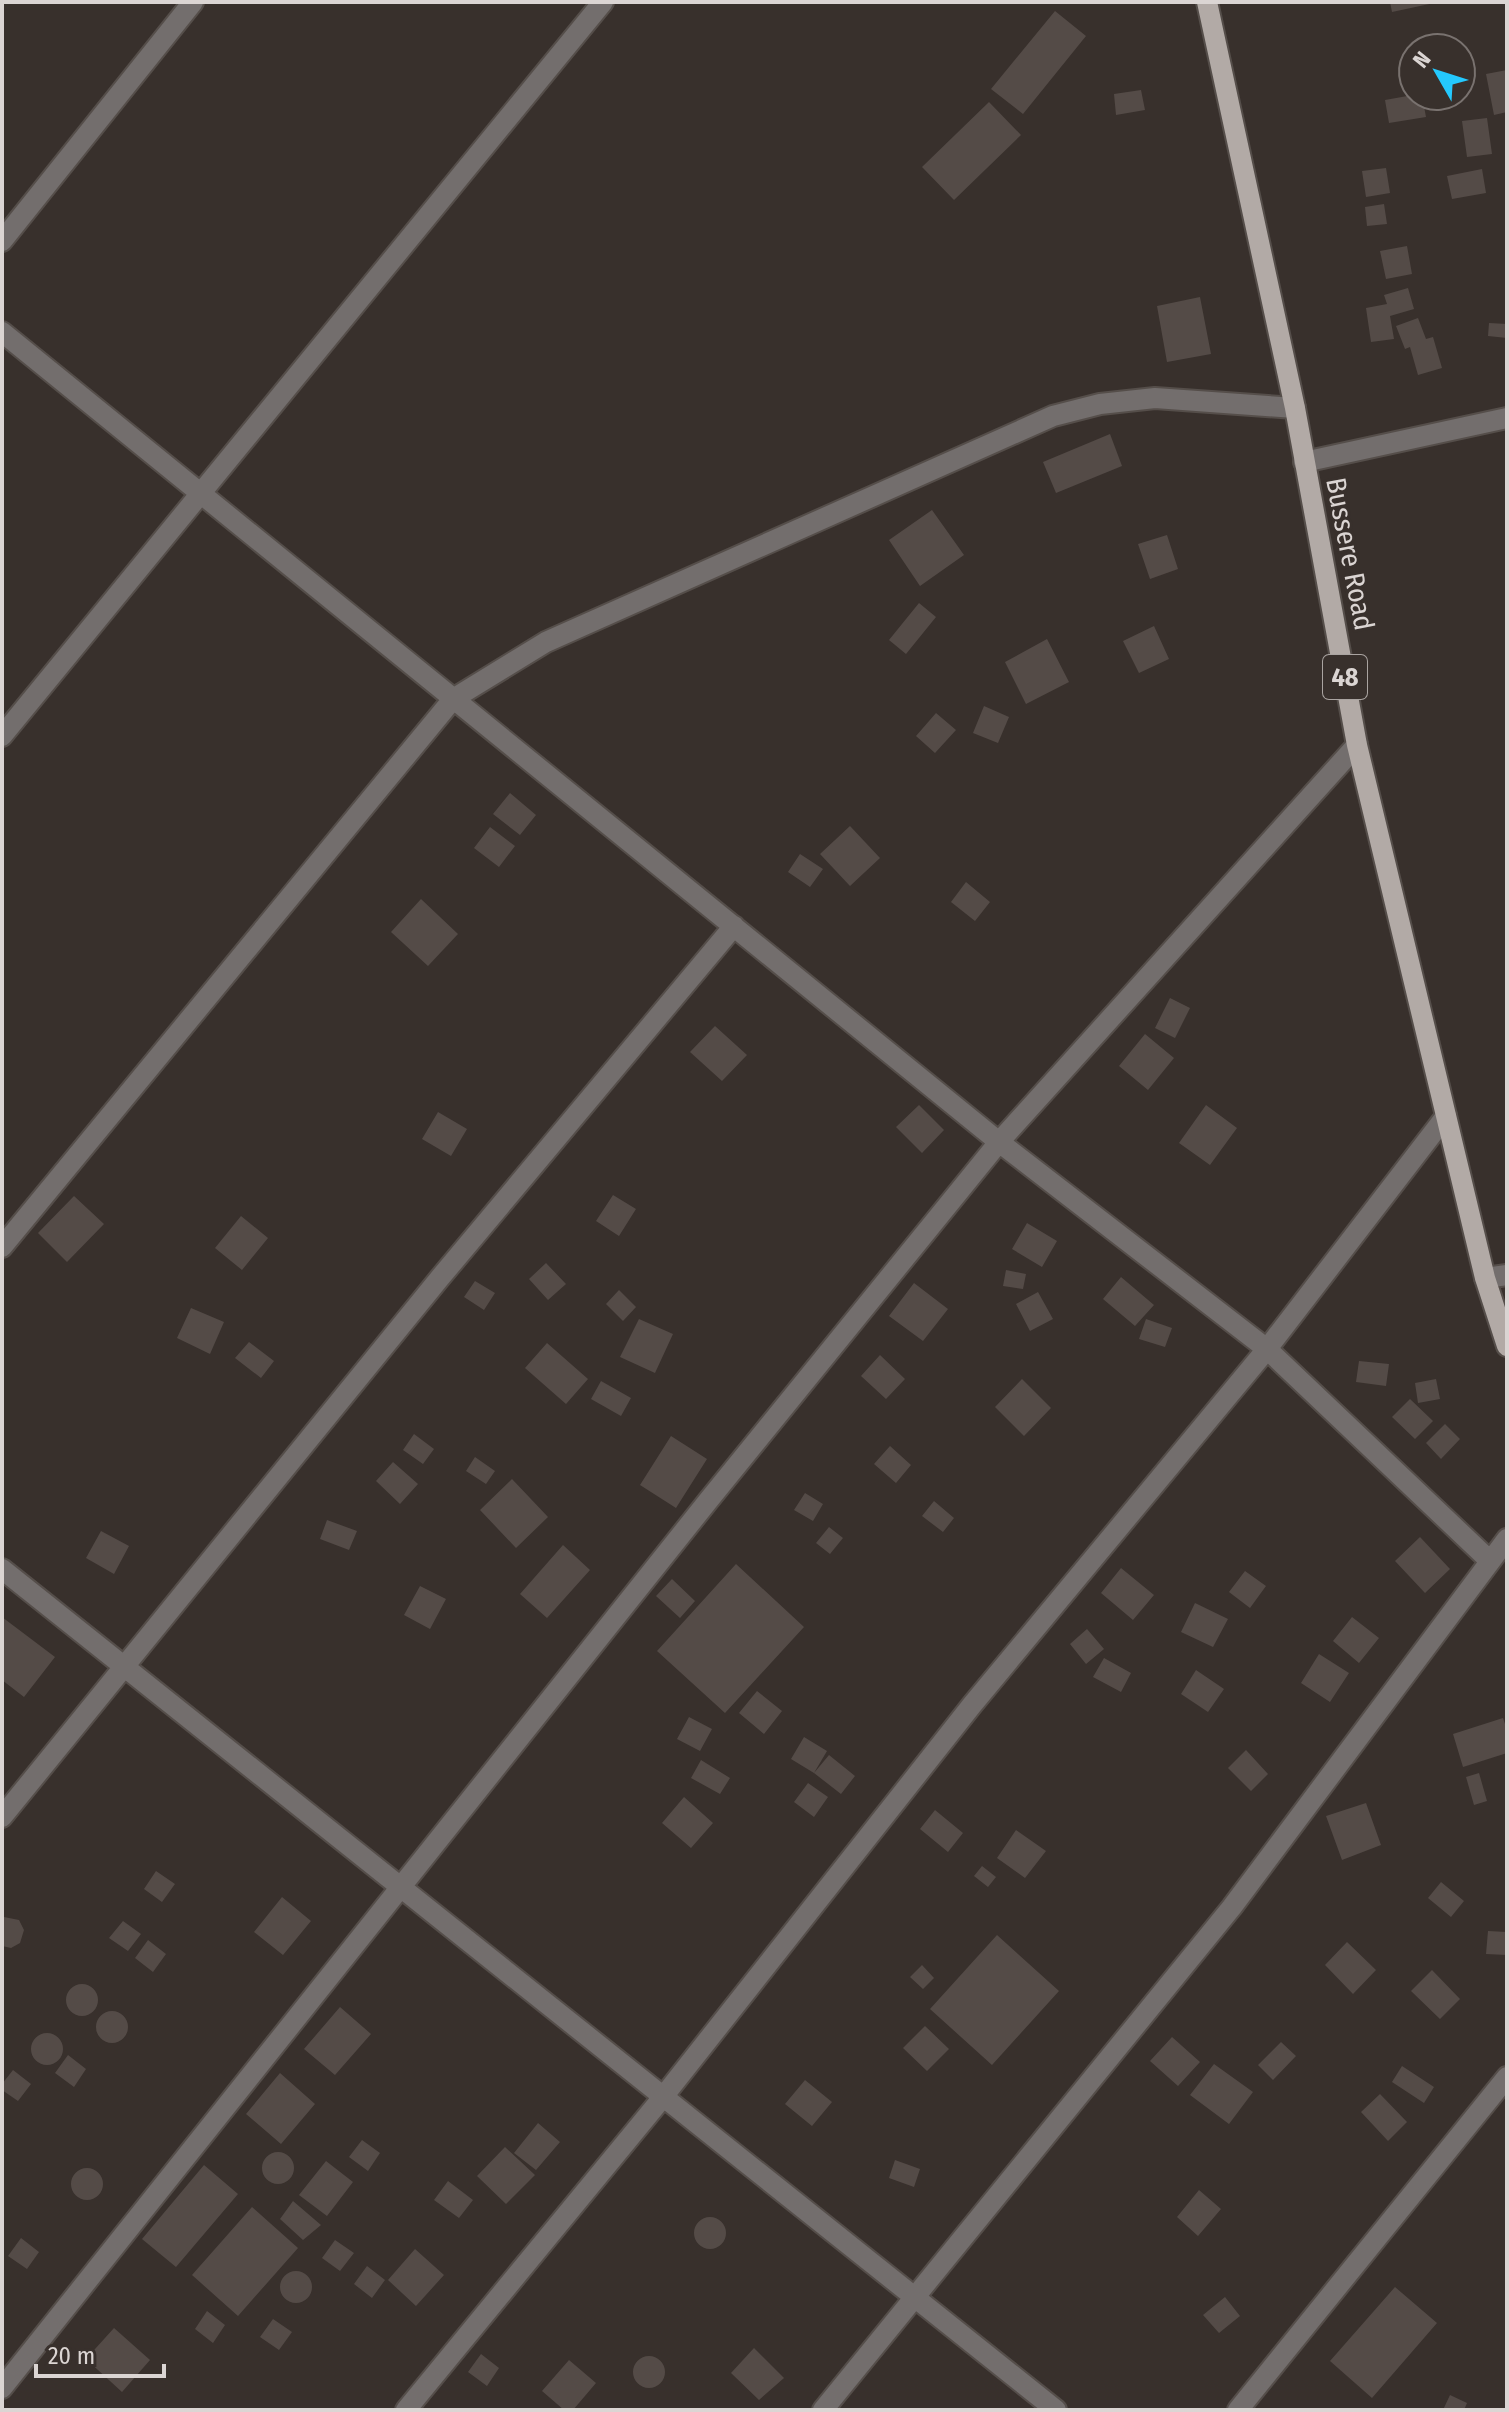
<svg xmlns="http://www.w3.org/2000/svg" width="1509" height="2412" font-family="'Fira Sans Condensed',sans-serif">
<rect width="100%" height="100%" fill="#38302c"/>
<path fill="#544b47" d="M 1390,2 L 1434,2 L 1434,3 L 1392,12 Z
M 1055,11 L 1086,36 L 1023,114 L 991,89 Z
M 1507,70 L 1507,112 L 1494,115 L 1486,74 Z
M 1141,90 L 1145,110 L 1116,115 L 1114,94 Z
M 1413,95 L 1422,96 L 1426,117 L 1389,123 L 1385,100 Z
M 989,102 L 1021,135 L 954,200 L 922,167 Z
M 1487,118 L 1492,154 L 1467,157 L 1462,121 Z
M 1386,168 L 1390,193 L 1366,197 L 1362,171 Z
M 1482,169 L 1486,193 L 1452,199 L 1447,176 Z
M 1384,204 L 1387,224 L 1367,226 L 1365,207 Z
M 1407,246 L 1412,274 L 1386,279 L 1380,251 Z
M 1408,288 L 1414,309 L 1390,316 L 1394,339 L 1371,342 L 1366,308 L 1387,304 L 1384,295 Z
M 1200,297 L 1211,354 L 1167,362 L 1157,306 Z
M 1418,318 L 1426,339 L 1433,337 L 1442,368 L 1418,375 L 1410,347 L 1405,349 L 1396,326 Z
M 1489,323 L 1507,324 L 1507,338 L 1488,336 Z
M 1110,434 L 1122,466 L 1056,493 L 1043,462 Z
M 932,510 L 964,555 L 920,586 L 889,540 Z
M 1167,535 L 1178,569 L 1150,579 L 1138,544 Z
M 919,603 L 936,617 L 906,654 L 889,640 Z
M 1154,626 L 1169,659 L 1139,673 L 1123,641 Z
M 1047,639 L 1069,682 L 1026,704 L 1005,662 Z
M 984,706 L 1009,717 L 998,743 L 973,733 Z
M 936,713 L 956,730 L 935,753 L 916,736 Z
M 510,793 L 536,815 L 520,835 L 493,814 Z
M 850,826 L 880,858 L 850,886 L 820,854 Z
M 490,827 L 515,846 L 499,867 L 474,848 Z
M 800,854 L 823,869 L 810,887 L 788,872 Z
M 966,882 L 990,902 L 975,921 L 951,902 Z
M 421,899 L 458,934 L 428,966 L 391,932 Z
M 1170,998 L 1190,1008 L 1175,1038 L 1155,1028 Z
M 715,1026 L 747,1055 L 722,1081 L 690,1052 Z
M 1145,1034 L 1174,1058 L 1148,1090 L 1119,1066 Z
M 919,1105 L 944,1130 L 922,1153 L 896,1127 Z
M 1206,1105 L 1237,1128 L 1210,1165 L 1179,1143 Z
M 438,1112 L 467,1129 L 451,1156 L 422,1139 Z
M 613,1195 L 636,1209 L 619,1236 L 596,1221 Z
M 74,1196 L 104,1224 L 67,1262 L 38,1233 Z
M 241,1216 L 268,1238 L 242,1270 L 215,1248 Z
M 1027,1223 L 1057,1241 L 1042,1267 L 1012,1249 Z
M 546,1263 L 566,1284 L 548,1300 L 529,1279 Z
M 1006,1270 L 1026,1274 L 1023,1289 L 1003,1286 Z
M 1121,1277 L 1154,1305 L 1135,1326 L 1103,1299 Z
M 475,1281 L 495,1293 L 484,1310 L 464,1297 Z
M 914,1283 L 948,1309 L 923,1341 L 889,1316 Z
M 619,1290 L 636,1307 L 623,1321 L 606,1304 Z
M 1038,1292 L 1053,1319 L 1030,1331 L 1016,1304 Z
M 191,1308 L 224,1322 L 210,1354 L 177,1338 Z
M 639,1319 L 673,1334 L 655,1373 L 620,1357 Z
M 1146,1319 L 1172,1328 L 1165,1347 L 1139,1339 Z
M 249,1342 L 274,1361 L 261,1378 L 235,1358 Z
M 547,1343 L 588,1379 L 566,1404 L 525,1368 Z
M 880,1355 L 905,1379 L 886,1399 L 861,1376 Z
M 1359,1361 L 1389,1364 L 1386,1386 L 1356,1382 Z
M 1022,1379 L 1051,1408 L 1024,1436 L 995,1407 Z
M 1436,1379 L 1440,1399 L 1418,1403 L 1415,1383 Z
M 601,1381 L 631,1398 L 621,1416 L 591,1399 Z
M 1410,1399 L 1433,1421 L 1415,1439 L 1392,1417 Z
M 1445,1424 L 1460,1439 L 1441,1459 L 1426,1443 Z
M 414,1434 L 434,1449 L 423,1464 L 403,1450 Z
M 671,1436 L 707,1459 L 676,1508 L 640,1485 Z
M 890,1446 L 911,1465 L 896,1483 L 874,1464 Z
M 475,1457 L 495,1471 L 486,1484 L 466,1471 Z
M 393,1462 L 418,1484 L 400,1504 L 376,1481 Z
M 512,1479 L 548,1517 L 516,1548 L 480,1510 Z
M 805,1493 L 823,1504 L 813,1521 L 794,1510 Z
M 934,1501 L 954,1518 L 943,1532 L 922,1516 Z
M 327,1520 L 357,1531 L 349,1550 L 320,1539 Z
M 829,1527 L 843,1538 L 830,1554 L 816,1543 Z
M 101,1531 L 129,1546 L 114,1574 L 86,1558 Z
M 1420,1537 L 1450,1569 L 1425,1593 L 1395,1561 Z
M 563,1545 L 590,1570 L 547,1618 L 520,1594 Z
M 736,1564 L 804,1627 L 725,1713 L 657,1651 Z
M 1121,1568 L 1154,1595 L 1133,1620 L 1101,1593 Z
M 1245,1571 L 1266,1586 L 1250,1608 L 1229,1592 Z
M 672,1579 L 695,1601 L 680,1618 L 656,1596 Z
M 420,1586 L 446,1599 L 430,1629 L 404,1615 Z
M 1195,1603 L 1228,1619 L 1213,1647 L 1181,1632 Z
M 2,1617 L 55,1657 L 24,1697 L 2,1680 Z
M 1352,1617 L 1379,1638 L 1359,1663 L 1333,1641 Z
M 1087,1629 L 1104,1649 L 1086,1664 L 1070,1644 Z
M 1319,1654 L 1349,1673 L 1330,1702 L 1301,1683 Z
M 1104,1658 L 1131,1673 L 1121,1692 L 1093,1677 Z
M 1196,1670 L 1224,1689 L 1208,1712 L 1181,1694 Z
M 757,1691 L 782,1711 L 764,1734 L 739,1713 Z
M 689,1717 L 712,1729 L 700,1751 L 677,1739 Z
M 1503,1718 L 1507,1730 L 1507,1753 L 1463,1767 L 1453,1734 Z
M 804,1737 L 827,1751 L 814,1773 L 791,1759 Z
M 1246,1750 L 1268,1774 L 1251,1791 L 1228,1768 Z
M 829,1755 L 855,1776 L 841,1794 L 814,1773 Z
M 701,1760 L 730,1778 L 720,1794 L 691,1778 Z
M 1479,1773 L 1487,1801 L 1474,1805 L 1466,1777 Z
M 808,1783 L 828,1797 L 814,1817 L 794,1802 Z
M 684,1797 L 713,1823 L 691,1848 L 662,1823 Z
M 1366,1803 L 1381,1845 L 1342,1860 L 1326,1816 Z
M 935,1810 L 963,1833 L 948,1852 L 920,1829 Z
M 1016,1830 L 1046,1851 L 1025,1878 L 997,1858 Z
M 982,1866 L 996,1877 L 988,1887 L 974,1876 Z
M 156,1871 L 175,1884 L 162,1902 L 144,1889 Z
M 1441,1882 L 1464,1901 L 1451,1917 L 1428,1898 Z
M 282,1897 L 311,1921 L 283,1955 L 254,1932 Z
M 4,1917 L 19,1920 L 24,1930 L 20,1943 L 11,1948 L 2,1946 Z
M 123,1921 L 141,1934 L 128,1951 L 109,1938 Z
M 1488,1931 L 1507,1932 L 1507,1955 L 1486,1954 Z
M 997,1935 L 1059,1991 L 992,2065 L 930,2009 Z
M 148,1940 L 166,1954 L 153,1972 L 135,1958 Z
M 1347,1942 L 1376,1970 L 1353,1994 L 1325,1965 Z
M 922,1965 L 934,1978 L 923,1989 L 910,1977 Z
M 1432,1970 L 1460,1999 L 1440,2019 L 1411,1991 Z
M66 2000a16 16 0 1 1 32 0a16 16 0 1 1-32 0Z
M 340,2007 L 371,2034 L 335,2075 L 304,2049 Z
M96 2027a16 16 0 1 1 32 0a16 16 0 1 1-32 0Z
M 925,2026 L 949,2049 L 927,2071 L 903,2048 Z
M31 2049a16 16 0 1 1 32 0a16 16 0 1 1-32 0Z
M 1172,2037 L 1200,2062 L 1178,2086 L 1150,2061 Z
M 1281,2042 L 1296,2056 L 1273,2080 L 1258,2065 Z
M 68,2055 L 86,2069 L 74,2087 L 55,2073 Z
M 1214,2064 L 1253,2092 L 1229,2124 L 1190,2095 Z
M 1402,2066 L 1434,2087 L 1424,2103 L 1392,2082 Z
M 13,2070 L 31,2084 L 18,2101 L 2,2090 L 2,2084 Z
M 280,2073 L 315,2104 L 281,2144 L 246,2114 Z
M 805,2080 L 832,2102 L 812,2126 L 785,2104 Z
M 1380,2094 L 1407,2122 L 1388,2141 L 1361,2112 Z
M 538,2123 L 560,2142 L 536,2170 L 514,2153 Z
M 362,2140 L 380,2153 L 368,2171 L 349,2157 Z
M 505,2147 L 535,2175 L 506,2204 L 477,2176 Z
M262 2168a16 16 0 1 1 32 0a16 16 0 1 1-32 0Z
M 895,2160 L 920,2169 L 914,2187 L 889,2178 Z
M 326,2161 L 353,2182 L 327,2216 L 299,2195 Z
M 204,2165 L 238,2194 L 176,2267 L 142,2239 Z
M71 2184a16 16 0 1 1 32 0a16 16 0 1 1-32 0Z
M 448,2181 L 473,2200 L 459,2218 L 434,2200 Z
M 1199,2190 L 1221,2209 L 1198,2236 L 1177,2217 Z
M 293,2201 L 321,2225 L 303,2240 L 280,2219 Z
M 252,2207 L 298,2248 L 238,2316 L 192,2275 Z
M694 2233a16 16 0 1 1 32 0a16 16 0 1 1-32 0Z
M 21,2238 L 39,2252 L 27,2269 L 8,2256 Z
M 335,2240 L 354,2253 L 340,2271 L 322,2258 Z
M 415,2249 L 444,2275 L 416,2306 L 388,2280 Z
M 367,2266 L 385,2280 L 372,2298 L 354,2284 Z
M280 2287a16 16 0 1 1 32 0a16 16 0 1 1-32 0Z
M 1395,2287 L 1437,2323 L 1372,2398 L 1330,2361 Z
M 1225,2297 L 1240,2316 L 1219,2333 L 1203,2315 Z
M 207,2311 L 225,2325 L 213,2343 L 195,2329 Z
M 273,2319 L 292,2332 L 279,2350 L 260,2337 Z
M 114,2328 L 150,2360 L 122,2392 L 86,2359 Z
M 754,2348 L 784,2378 L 759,2400 L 731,2373 Z
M 481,2354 L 499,2368 L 487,2386 L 468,2372 Z
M633 2372a16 16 0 1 1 32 0a16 16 0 1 1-32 0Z
M 569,2360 L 596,2383 L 573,2410 L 564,2410 L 542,2391 Z
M 1450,2395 L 1467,2403 L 1464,2410 L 1443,2410 Z"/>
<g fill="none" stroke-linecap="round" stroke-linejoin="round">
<g stroke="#554e4a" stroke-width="24">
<path id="minor" d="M 2,241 L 193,2
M 2,332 L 999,1142 L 1267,1349 L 1489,1560
M 1304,462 L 1507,418
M 2,736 L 603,2
M 2,1247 L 453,699 L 546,642 L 1053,416 L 1100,404 L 1155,398 L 1295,408
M 1485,1278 L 1507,1275
M 2,1569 L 1056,2410
M 2,1817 L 439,1279 L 734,926
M 2,2388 L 708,1501 L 999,1142 L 1357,745
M 406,2410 L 663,2097 L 972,1705 L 1267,1349 L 1446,1116
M 823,2410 L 1232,1907 L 1507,1539
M 1238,2410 L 1507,2077"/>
</g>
<g stroke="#554e4a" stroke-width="24">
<path id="major" d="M 1207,2 L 1295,408 L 1357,745 L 1485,1278 L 1507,1346"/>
</g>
<use href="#minor" stroke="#736e6d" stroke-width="20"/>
<use href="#major" stroke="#b2aaa6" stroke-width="20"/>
</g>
<g text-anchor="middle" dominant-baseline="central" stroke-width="6" stroke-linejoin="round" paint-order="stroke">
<rect fill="#38302c" stroke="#aaa4a1" stroke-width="2" x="1323" y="655" width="44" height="44" rx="6"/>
<g font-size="26" font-weight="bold" fill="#dbd5d3">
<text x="1345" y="677">48</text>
</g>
<g font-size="28" fill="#dbd5d3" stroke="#38302c">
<text transform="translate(1350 554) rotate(79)">Bussere Road</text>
</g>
</g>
<rect width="1509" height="2412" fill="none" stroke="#dbd5d3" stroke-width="8"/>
<g transform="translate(1437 72) rotate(309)"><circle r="38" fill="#38302c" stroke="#79726f" stroke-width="2"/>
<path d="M0-6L14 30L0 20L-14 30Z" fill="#24c9fe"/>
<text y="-12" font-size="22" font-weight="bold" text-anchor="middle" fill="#dbd5d3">N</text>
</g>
<path d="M36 2364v12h128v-12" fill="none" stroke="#dbd5d3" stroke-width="4"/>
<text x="48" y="2364" font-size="24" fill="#dbd5d3" stroke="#38302c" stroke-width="6" paint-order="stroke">20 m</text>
</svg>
